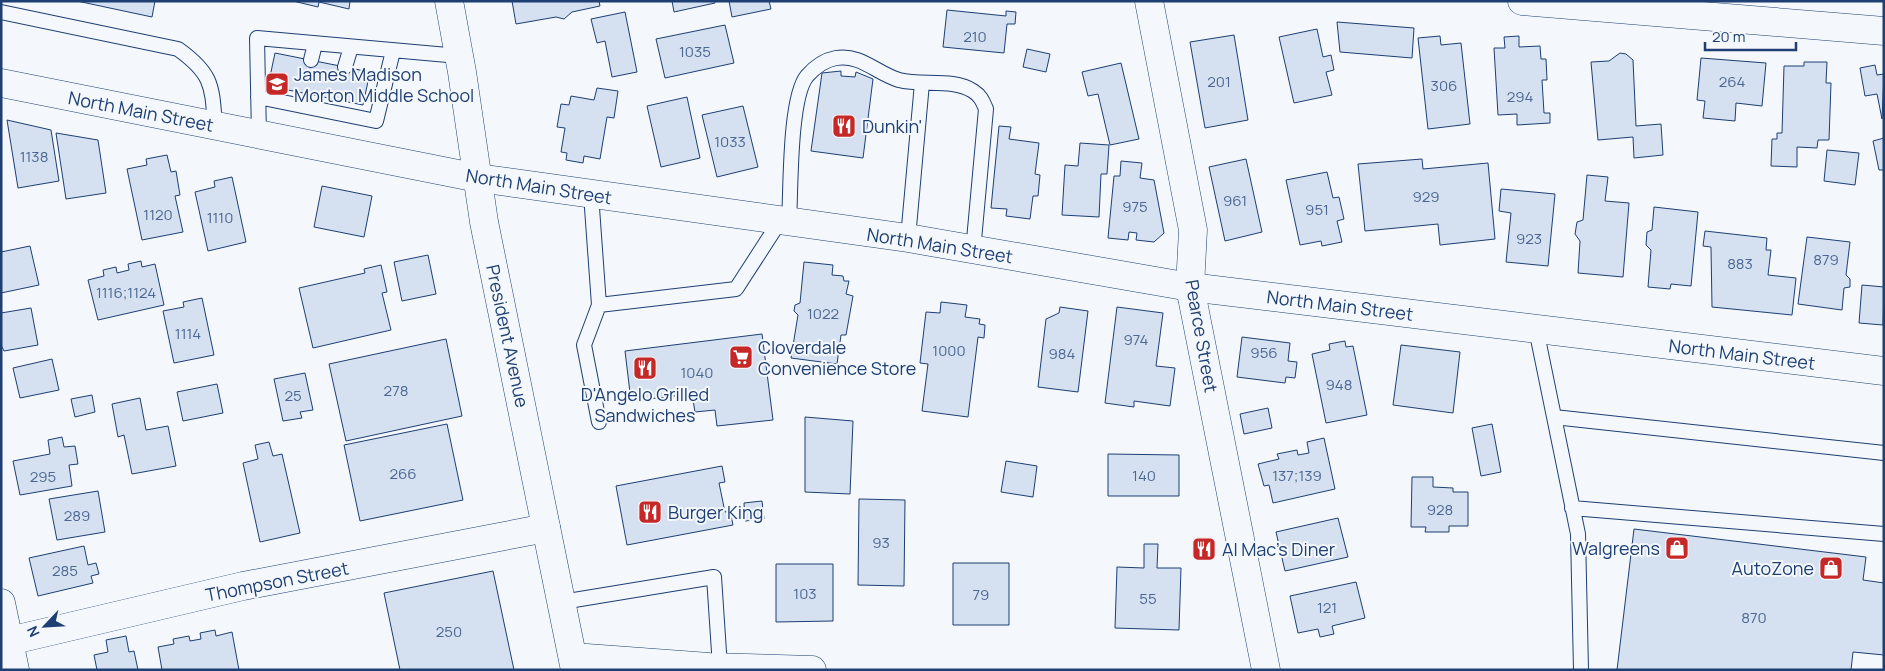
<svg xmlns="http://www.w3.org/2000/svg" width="1885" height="671" font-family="Manrope,sans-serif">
<rect width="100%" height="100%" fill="#f4f7fb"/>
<path fill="#d5e0f0" stroke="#1d3f73" d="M 77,1 L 155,1 L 152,17 Z
M 293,1 L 350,1 L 349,9 L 319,2 L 318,7 Z
M 512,1 L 599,1 L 600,6 L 572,12 L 564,19 L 556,17 L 516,24 Z
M 672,1 L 715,1 L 715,3 L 674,12 Z
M 729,1 L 769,1 L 771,9 L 732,17 Z
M 947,10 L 1006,16 L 1006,11 L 1016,12 L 1015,24 L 1007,24 L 1004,53 L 943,47 Z
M 625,12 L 637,72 L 612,77 L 605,41 L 597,43 L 591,19 Z
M 1337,22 L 1414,28 L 1412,58 L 1340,52 Z
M 725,25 L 734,63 L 665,78 L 656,39 Z
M 1317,29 L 1323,57 L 1331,55 L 1334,70 L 1326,72 L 1332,95 L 1294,103 L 1279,37 Z
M 1234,35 L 1248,120 L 1205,128 L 1190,42 Z
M 1440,36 L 1441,45 L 1461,43 L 1470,124 L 1428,129 L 1418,38 Z
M 1519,36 L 1519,47 L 1540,46 L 1541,59 L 1546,59 L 1547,80 L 1542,80 L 1544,113 L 1550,113 L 1550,123 L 1517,125 L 1517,114 L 1498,115 L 1494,48 L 1505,48 L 1504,37 Z
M 1027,49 L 1050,54 L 1046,72 L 1023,67 Z
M 275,53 L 370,72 L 363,105 L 268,86 Z
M 1620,53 L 1626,54 L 1633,60 L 1636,126 L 1661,124 L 1663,155 L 1634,158 L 1633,137 L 1598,140 L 1591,62 L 1609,61 Z
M 1701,58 L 1766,63 L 1762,106 L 1736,103 L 1735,121 L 1703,118 L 1705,101 L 1697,100 Z
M 1804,62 L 1827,62 L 1826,83 L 1831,83 L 1829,140 L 1818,140 L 1817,148 L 1797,147 L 1797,167 L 1771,166 L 1772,139 L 1777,139 L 1777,133 L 1782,133 L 1784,66 L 1804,66 Z
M 1121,63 L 1139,139 L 1110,145 L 1098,94 L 1088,96 L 1082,72 Z
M 1875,65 L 1877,75 L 1884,74 L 1882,119 L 1877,94 L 1865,96 L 1860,68 Z
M 841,71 L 841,76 L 855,77 L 856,72 L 873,79 L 863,158 L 811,151 L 822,73 Z
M 597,88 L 618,91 L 614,118 L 607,117 L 600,159 L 584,156 L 583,163 L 566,160 L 567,153 L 561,152 L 565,128 L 557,127 L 561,104 L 569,105 L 571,96 L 594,100 Z
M 687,97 L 700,158 L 661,167 L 647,106 Z
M 743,106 L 758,167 L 717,177 L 702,115 Z
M 7,120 L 51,130 L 59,181 L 18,188 Z
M 999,126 L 1011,127 L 1009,139 L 1039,143 L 1035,174 L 1040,175 L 1038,196 L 1033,196 L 1030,219 L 1006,216 L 1007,209 L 991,208 Z
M 56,133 L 98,140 L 106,193 L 66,199 Z
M 1884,138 L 1884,170 L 1879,170 L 1873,141 Z
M 1080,143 L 1109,145 L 1107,174 L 1101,174 L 1099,217 L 1062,215 L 1065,165 L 1078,166 Z
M 1827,150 L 1859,153 L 1855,185 L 1824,181 Z
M 167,155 L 171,172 L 176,171 L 180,195 L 175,196 L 183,232 L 142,240 L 127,169 L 147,165 L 146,159 Z
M 1246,159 L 1262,232 L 1225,241 L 1209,167 Z
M 1422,159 L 1423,169 L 1488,163 L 1495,239 L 1440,245 L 1438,224 L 1365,231 L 1358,164 Z
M 1121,161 L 1142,163 L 1140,178 L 1154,180 L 1164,233 L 1154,242 L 1136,240 L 1137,233 L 1129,232 L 1128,240 L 1108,238 L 1114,176 L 1120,176 Z
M 1327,172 L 1333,198 L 1339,197 L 1344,219 L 1337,221 L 1342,242 L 1322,246 L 1321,241 L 1300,245 L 1286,180 Z
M 1587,175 L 1608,177 L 1605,201 L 1629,203 L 1623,277 L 1578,273 L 1580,241 L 1575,234 L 1577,222 L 1583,220 Z
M 232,177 L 246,242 L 208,251 L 195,192 L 215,187 L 214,181 Z
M 322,186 L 372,196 L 364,237 L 314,227 Z
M 1501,189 L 1555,194 L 1548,266 L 1506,262 L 1511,213 L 1499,211 Z
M 1654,207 L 1698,212 L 1691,286 L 1671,284 L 1670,289 L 1648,287 L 1651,250 L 1646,245 L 1647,232 L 1652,230 Z
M 1705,231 L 1767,238 L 1766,250 L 1771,250 L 1768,275 L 1796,278 L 1792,315 L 1712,307 L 1711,247 L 1703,246 Z
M 1807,237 L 1850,242 L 1846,275 L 1850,279 L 1850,287 L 1844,288 L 1842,310 L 1798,304 Z
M 30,246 L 39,285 L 1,293 L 1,252 Z
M 428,255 L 436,294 L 402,301 L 394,262 Z
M 141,261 L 142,267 L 155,264 L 164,305 L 98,320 L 88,280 L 104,276 L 103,270 L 116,267 L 117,273 L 129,270 L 128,264 Z
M 804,262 L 833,265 L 832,275 L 843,276 L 844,281 L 849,281 L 846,294 L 853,296 L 846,335 L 841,335 L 837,364 L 791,358 L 798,315 L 794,311 L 795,305 L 800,303 Z
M 381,265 L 387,292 L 382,293 L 391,330 L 313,348 L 299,288 L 365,273 L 364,269 Z
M 1862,285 L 1884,287 L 1883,325 L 1859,323 Z
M 202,298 L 214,355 L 174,363 L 163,311 L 184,307 L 183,302 Z
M 941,302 L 967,305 L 965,317 L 980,319 L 979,324 L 985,325 L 984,338 L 978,337 L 968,417 L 922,411 L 928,364 L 920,363 L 926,312 L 940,313 Z
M 1060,307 L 1088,311 L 1078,392 L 1038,387 L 1046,319 L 1059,313 Z
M 1117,307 L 1163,313 L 1156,366 L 1175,368 L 1170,406 L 1134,401 L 1134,407 L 1105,403 Z
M 31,308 L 38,345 L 4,351 L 1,345 L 1,313 Z
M 762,334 L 773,420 L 717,426 L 715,410 L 695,412 L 692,394 L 631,401 L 625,351 Z
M 1242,337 L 1290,343 L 1288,361 L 1297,362 L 1295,378 L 1286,377 L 1285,383 L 1237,377 Z
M 446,339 L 462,416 L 346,441 L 329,364 Z
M 1345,341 L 1346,347 L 1353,346 L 1367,415 L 1326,423 L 1312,354 L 1330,350 L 1329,344 Z
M 1401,345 L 1460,352 L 1453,413 L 1393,405 Z
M 52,359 L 59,390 L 20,398 L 13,368 Z
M 305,373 L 313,410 L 300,412 L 302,418 L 283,421 L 274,379 Z
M 217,384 L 223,413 L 183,421 L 177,392 Z
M 92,395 L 95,412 L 75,417 L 71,399 Z
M 140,398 L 146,430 L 168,426 L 176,466 L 132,474 L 124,435 L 118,437 L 112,404 Z
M 1268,408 L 1272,428 L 1244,434 L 1240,414 Z
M 805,417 L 853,421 L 850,494 L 805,492 Z
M 447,424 L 463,500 L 360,521 L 344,445 Z
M 1492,424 L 1501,472 L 1481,476 L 1472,428 Z
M 62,437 L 64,447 L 75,446 L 78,464 L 69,465 L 72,486 L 20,495 L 13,461 L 50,454 L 48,440 Z
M 1324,438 L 1335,489 L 1273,503 L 1269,485 L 1264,486 L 1258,464 L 1279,459 L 1277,454 L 1297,450 L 1298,455 L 1309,453 L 1307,442 Z
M 269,442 L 273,456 L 282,454 L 300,533 L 260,542 L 243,463 L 258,459 L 255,445 Z
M 1108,454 L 1179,455 L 1179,496 L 1108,496 Z
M 1006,461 L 1037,466 L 1033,497 L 1001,492 Z
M 722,466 L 725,482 L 719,483 L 725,512 L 730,511 L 733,525 L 627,545 L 616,486 Z
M 1412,477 L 1433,477 L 1433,487 L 1453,488 L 1453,492 L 1468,492 L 1468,526 L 1449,526 L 1449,532 L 1425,532 L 1426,527 L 1411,527 Z
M 98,491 L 105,532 L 57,540 L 49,499 Z
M 859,499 L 905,500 L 904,586 L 858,585 Z
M 762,501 L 764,519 L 745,521 L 744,503 Z
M 1338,518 L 1348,557 L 1285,571 L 1276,532 Z
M 1634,529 L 1866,557 L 1863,580 L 1884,583 L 1884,655 L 1853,652 L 1851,670 L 1617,670 Z
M 1144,544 L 1158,544 L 1157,568 L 1181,568 L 1179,630 L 1115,628 L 1117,567 L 1144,568 Z
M 84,546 L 88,565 L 96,563 L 99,574 L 91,576 L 93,583 L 38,596 L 29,558 Z
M 953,563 L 1009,563 L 1009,625 L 953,625 Z
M 776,564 L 833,564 L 833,621 L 776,622 Z
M 493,571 L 514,670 L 400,670 L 384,593 Z
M 1356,582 L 1365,618 L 1332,626 L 1334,634 L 1320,637 L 1318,629 L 1298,633 L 1290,596 Z
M 215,630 L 216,636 L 232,632 L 239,670 L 162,670 L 158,647 L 174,644 L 173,639 L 189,636 L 190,641 L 201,639 L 200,633 Z
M 126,636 L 129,652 L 134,651 L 138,670 L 97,670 L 94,655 L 108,652 L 106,640 Z"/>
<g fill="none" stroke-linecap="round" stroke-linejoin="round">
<g stroke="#1d3f73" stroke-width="16">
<path id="service" d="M 1,12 L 178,49 C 213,74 212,86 215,126
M 311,60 L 315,44
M 345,67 L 351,47
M 258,97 L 376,121 L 393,51
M 259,135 L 257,38 L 459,56
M 591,194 L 599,305 L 736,289 L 780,221
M 789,222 C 791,191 789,98 807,76 C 814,68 825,60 836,58 C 861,54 876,73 899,80 C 922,86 953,78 973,91 C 981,96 983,102 986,109 L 973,251
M 908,238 L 922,83
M 599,305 L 584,345 L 599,422
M 1536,329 L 1578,534 L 1581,670
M 1554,417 L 1884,453
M 1572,508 L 1884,534
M 562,602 L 714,577 L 720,667"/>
</g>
<g stroke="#1d3f73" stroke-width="29">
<path id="minor" d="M 1149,1 L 1193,230 L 1190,287 L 1266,670
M 1522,1 L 1884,31
M 1,603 L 15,670
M 9,641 L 243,586 L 546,528
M 573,657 L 709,667 L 812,670"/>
</g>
<g stroke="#1d3f73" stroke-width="29">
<path id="secondary" d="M 1,83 L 478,178 L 908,238 L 1190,287 L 1884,371"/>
</g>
<g stroke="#1d3f73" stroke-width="29">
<path id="primary" d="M 449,1 L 462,72 L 484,222 L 575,670"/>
</g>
<use href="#service" stroke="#f4f7fb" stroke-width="14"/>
<use href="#minor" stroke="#f4f7fb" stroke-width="28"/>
<use href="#secondary" stroke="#f4f7fb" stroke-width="28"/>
<use href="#primary" stroke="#f4f7fb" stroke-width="28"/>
</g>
<defs>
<g id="school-square" transform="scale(1.25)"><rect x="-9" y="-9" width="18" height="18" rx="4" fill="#c62828" stroke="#f4f7fb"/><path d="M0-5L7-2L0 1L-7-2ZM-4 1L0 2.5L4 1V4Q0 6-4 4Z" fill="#fff"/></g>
<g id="restaurant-square" transform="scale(1.25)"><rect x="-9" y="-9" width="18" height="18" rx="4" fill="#c62828" stroke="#f4f7fb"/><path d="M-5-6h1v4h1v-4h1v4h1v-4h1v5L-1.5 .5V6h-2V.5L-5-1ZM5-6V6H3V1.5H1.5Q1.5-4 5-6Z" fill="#fff"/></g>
<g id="supermarket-square" transform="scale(1.25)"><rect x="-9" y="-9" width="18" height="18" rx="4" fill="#c62828" stroke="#f4f7fb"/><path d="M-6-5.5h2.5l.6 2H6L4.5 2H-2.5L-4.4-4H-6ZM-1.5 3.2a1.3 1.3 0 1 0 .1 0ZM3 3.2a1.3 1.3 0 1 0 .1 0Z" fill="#fff"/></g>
<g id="shop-square" transform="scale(1.25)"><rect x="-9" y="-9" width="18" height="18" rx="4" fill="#c62828" stroke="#f4f7fb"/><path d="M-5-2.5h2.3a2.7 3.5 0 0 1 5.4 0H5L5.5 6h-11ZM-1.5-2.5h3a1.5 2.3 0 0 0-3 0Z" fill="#fff"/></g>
</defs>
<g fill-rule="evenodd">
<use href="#school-square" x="277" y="84"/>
<use href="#restaurant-square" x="844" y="126"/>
<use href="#supermarket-square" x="741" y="357"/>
<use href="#restaurant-square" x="645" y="368"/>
<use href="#restaurant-square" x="650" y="512"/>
<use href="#shop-square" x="1677" y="548"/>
<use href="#restaurant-square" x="1204" y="549"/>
<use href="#shop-square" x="1831" y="568"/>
</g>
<g text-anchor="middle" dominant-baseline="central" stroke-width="4" stroke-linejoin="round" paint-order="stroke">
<g font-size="15" fill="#4b6792">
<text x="975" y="36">210</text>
<text x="695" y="51">1035</text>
<text x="1219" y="81">201</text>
<text x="1732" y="81">264</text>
<text x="1444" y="85">306</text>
<text x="1520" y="96">294</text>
<text x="730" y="141">1033</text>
<text x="34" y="156">1138</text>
<text x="1426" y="196">929</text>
<text x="1235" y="200">961</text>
<text x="1135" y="206">975</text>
<text x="1317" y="209">951</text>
<text x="158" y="214">1120</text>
<text x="220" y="217">1110</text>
<text x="1529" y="238">923</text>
<text x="1826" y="259">879</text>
<text x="1740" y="263">883</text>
<text x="126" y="292">1116;1124</text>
<text x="823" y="313">1022</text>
<text x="188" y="333">1114</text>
<text x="1136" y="339">974</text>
<text x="949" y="350">1000</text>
<text x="1264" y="352">956</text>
<text x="1062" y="353">984</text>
<text x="697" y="372">1040</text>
<text x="1339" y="384">948</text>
<text x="396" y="390">278</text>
<text x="293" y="395">25</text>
<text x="403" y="473">266</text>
<text x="1144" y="475">140</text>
<text x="1297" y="475">137;139</text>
<text x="43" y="476">295</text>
<text x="1440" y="509">928</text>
<text x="77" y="515">289</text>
<text x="881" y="542">93</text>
<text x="65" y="570">285</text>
<text x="805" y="593">103</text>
<text x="981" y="594">79</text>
<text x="1148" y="598">55</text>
<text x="1327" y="607">121</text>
<text x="1754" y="617">870</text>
<text x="449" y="631">250</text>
</g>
<g font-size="18" fill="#1d3f73" stroke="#f4f7fb" text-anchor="start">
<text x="294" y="74">James Madison<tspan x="294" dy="21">Morton Middle School</tspan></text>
<text x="862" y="126">Dunkin'</text>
<text x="758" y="347">Cloverdale<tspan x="758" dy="21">Convenience Store</tspan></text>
<text x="645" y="394" text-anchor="middle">D'Angelo Grilled<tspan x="645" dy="21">Sandwiches</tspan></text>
<text x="668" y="512">Burger King</text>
<text x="1660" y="548" text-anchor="end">Walgreens</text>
<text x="1222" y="549">Al Mac's Diner</text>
<text x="1814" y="568" text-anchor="end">AutoZone</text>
</g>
<g font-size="18" fill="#1d3f73" stroke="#f4f7fb">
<text transform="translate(141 111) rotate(11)">North Main Street</text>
<text transform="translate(539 186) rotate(9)">North Main Street</text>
<text transform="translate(940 245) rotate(9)">North Main Street</text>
<text transform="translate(1340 305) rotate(7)">North Main Street</text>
<text transform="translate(508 336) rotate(78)">President Avenue</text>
<text transform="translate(1202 336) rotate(80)">Pearce Street</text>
<text transform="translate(1742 354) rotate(7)">North Main Street</text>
<text transform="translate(277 581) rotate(-11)">Thompson Street</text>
</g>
</g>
<rect width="1885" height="671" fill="none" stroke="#1d3f73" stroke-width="5"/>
<g transform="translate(45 626) rotate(245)" stroke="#f4f7fb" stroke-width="4" paint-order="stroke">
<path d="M0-4L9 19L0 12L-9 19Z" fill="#1d3f73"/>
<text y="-8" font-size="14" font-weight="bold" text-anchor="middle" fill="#1d3f73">N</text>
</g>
<path d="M1705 42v8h91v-8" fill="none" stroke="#1d3f73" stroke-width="2.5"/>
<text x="1712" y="42" font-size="15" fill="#1d3f73" stroke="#f4f7fb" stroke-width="4" paint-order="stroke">20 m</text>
</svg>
